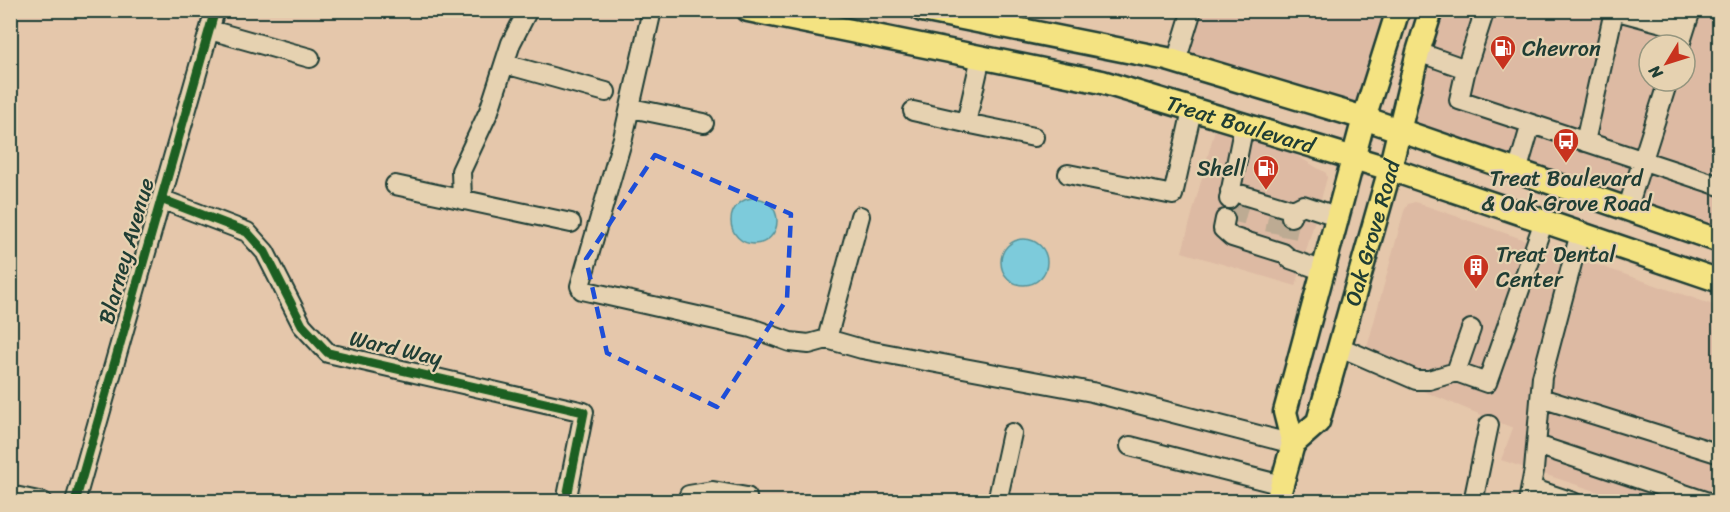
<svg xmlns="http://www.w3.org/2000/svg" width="1730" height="512" font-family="Sriracha,sans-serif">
<rect width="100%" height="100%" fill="#e5c7ab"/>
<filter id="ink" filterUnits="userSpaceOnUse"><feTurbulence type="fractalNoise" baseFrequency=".0167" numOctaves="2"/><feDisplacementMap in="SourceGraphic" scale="12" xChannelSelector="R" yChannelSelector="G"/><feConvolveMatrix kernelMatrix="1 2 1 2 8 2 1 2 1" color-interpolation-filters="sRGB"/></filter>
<g filter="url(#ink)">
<path fill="#ddbaa3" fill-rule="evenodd" d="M 1192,11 L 1398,11 L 1364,118 L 1176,62 Z
M 1431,11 L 1719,11 L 1719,241 L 1399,130 ZM 1649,45 L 1685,45 L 1685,81 L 1649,81 Z
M 1218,118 L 1244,125 L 1326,173 L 1327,178 L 1296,286 L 1182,252 Z
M 1415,202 L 1719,307 L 1719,501 L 1626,501 L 1501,460 L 1513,428 L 1362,366 L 1404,211 L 1408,204 Z"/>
<path fill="#7dcbdb" stroke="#579298" stroke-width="1.5" d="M731 221a23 23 0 1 1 46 0a23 23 0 1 1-46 0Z
M1001 262a23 23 0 1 1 46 0a23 23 0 1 1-46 0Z"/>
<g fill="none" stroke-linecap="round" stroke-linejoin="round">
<path stroke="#bdab93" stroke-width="18" stroke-dasharray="18 9" stroke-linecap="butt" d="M 1235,222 L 1240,203
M 1274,233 L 1278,213
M 1287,237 L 1291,217"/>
<g stroke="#1f3d34" stroke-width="22">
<path id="minor" d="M 652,10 L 623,138 L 580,286 L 582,290 L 751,328 L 790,342 L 809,344 L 827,339
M 1485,10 L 1466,69 L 1459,100 L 1720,186
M 1614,10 L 1685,29
M 210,30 L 310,58
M 1680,45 L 1691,10
M 1418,52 L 1466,69
M 1176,62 L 1192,10
M 505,64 L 606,92
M 631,108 L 704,123
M 913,111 L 966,123 L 981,57
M 966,123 L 1034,137
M 1585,142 L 1614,11
M 1517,172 L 1531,124
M 1068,174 L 1173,195 L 1192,110
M 395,185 L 571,223
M 1230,191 L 1293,210
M 161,199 L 247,232 L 265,252 L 302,325 L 328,353 L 584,412 L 566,502
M 1229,199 L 1244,125
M 462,200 L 461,171 L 489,111 L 511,43 L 528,10
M 1627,210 L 1668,81
M 860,216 L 827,339 L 862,349 L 1092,392 L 1293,444
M 1291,217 L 1293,210 L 1303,205 L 1339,217
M 1225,219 L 1223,229 L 1232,237 L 1283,253 L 1290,259 L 1324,271
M 1471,329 L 1456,372 L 1487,383 L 1544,221
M 1340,347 L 1416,380 L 1429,380 L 1456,372
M 1541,398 L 1720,454
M 1537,445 L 1708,502
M 1130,446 L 1282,485
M 1531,488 L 1573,502
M 10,495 L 43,502
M 75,502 L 215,10
M 687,502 L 689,495 L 713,491 L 747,497
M 997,502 L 1012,433
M 1473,502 L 1489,425
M 1528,502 L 1534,470 L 1542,377 L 1580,233"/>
</g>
<g stroke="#1f3d34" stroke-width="27">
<g id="major">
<path id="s1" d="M 748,10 L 1102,82 L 1390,169 L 1720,281"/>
<path d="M 922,10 L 1167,59 L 1364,118 L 1720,241"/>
<path id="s2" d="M 1293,444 L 1318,422 L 1390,169 L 1418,52 L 1431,10"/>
<path d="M 1277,502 L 1293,444 L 1285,412 L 1364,118 L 1398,10"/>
</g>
</g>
<use href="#minor" stroke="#e6d2b1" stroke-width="18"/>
<use href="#major" stroke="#f4e382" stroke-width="22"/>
<g stroke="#e6d2b1" stroke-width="13">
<path id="cycleway" d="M 161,199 L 247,232 L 265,252 L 302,325 L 328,353 L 584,412 L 566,502
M 75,502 L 215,10"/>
</g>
<use href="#cycleway" stroke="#1b5e20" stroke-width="9"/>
</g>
</g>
<path fill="none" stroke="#1d4ed8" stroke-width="4.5" stroke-dasharray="12 8" stroke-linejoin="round" d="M 655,155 L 791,214 L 787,299 L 717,407 L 607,353 L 586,259 Z"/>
<defs>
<g id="fuel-pin" transform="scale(1.35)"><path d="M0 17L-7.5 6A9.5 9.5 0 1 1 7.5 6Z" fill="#c8321e" stroke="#e6d2b1"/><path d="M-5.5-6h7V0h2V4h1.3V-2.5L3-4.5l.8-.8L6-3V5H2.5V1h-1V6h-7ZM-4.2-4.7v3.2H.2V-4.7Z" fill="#fff"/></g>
<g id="bus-pin" transform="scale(1.35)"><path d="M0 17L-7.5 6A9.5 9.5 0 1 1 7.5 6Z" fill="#c8321e" stroke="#e6d2b1"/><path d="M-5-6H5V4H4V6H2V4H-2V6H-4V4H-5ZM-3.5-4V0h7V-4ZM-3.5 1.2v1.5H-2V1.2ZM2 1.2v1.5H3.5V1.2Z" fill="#fff"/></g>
<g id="building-pin" transform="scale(1.35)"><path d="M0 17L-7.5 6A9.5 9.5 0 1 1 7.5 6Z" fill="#c8321e" stroke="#e6d2b1"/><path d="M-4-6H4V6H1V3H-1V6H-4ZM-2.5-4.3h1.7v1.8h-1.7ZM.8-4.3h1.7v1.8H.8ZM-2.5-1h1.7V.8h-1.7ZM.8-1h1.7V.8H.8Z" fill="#fff"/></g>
</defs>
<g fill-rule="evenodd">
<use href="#fuel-pin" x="1503" y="48"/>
<use href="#bus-pin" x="1566" y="141"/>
<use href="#fuel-pin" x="1266" y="168"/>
<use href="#building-pin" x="1476" y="267"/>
</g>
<g text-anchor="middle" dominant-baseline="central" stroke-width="4.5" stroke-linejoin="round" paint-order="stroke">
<g font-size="22" fill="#1f3d34" stroke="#e6d2b1" text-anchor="start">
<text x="1522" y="48">Chevron</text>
<text x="1246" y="168" text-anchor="end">Shell</text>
<text x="1566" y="178" text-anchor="middle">Treat Boulevard<tspan x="1566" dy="25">&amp; Oak Grove Road</tspan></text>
<text x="1496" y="254">Treat Dental<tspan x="1496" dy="25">Center</tspan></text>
</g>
<g font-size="22" fill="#1f3d34" stroke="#e6d2b1">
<text stroke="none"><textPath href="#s1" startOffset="506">Treat Boulevard</textPath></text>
<text stroke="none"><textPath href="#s2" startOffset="230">Oak Grove Road</textPath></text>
<text transform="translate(126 251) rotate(-74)">Blarney Avenue</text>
<text transform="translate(396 348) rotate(13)">Ward Way</text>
</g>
</g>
<rect width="1730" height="512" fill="none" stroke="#e6d2b1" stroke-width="36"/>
<rect x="18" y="18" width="1694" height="476" fill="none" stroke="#1f3d34" stroke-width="2" filter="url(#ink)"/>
<g transform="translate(1667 63) rotate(232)"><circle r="28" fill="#e6d2b1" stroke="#96967f" stroke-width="1.5"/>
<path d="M0-4.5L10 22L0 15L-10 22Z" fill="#c8321e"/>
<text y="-9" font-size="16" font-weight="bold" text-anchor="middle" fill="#1f3d34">N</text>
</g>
</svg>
